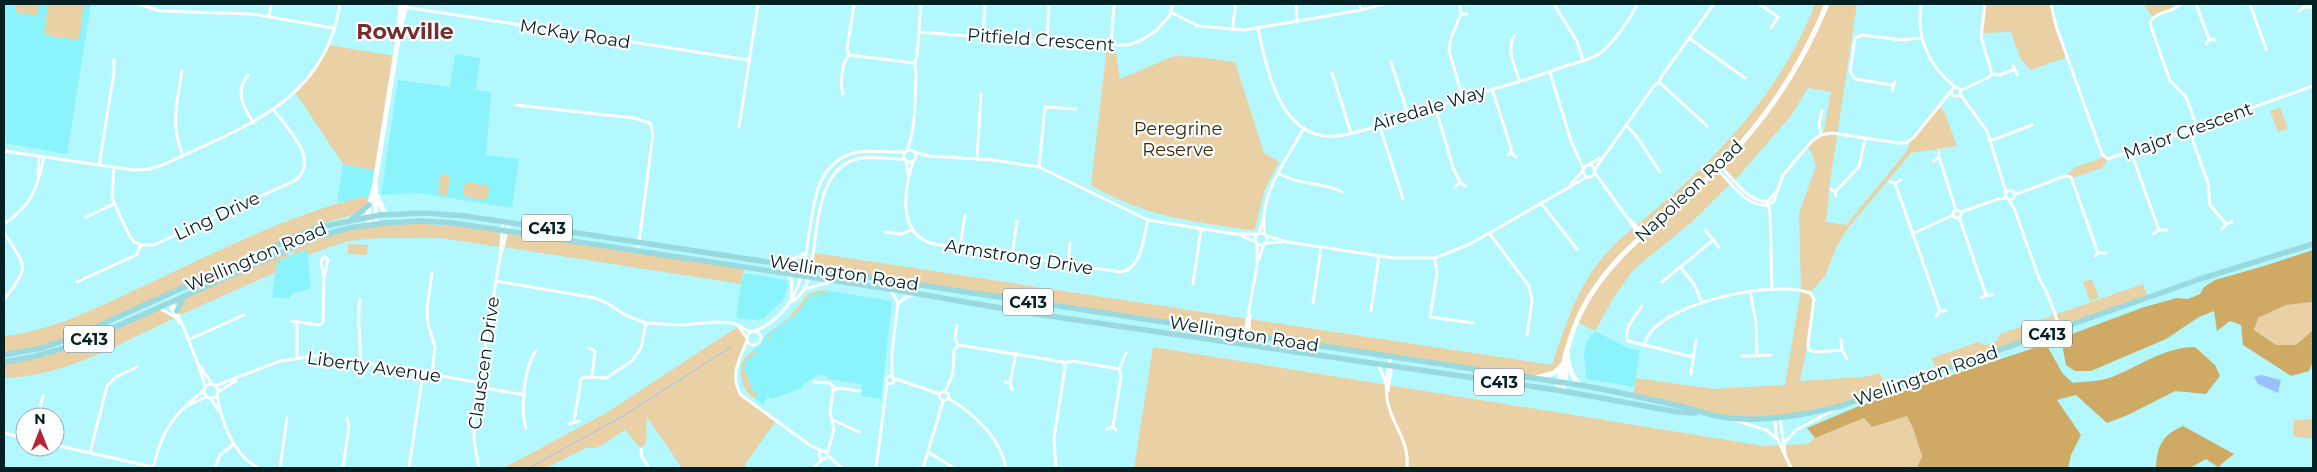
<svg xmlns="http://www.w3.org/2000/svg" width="2317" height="472" font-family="Montserrat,sans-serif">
<rect width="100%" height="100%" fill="#b2f8fe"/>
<path fill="#8bf3fb" d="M 4,4 L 91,4 L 67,154 L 4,143 Z
M 455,54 L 480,58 L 476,90 L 491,92 L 486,155 L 519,159 L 512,208 L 420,193 L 381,195 L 398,80 L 450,87 Z
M 343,164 L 377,171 L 370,197 L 337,203 Z
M 308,249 L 310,289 L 293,293 L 289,299 L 272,297 L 277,261 Z
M 743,273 L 786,280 L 788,285 L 784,299 L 764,318 L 755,320 L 736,318 Z
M 830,291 L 892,301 L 881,399 L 861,396 L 862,384 L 827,379 L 827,376 L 819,375 L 804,383 L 802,388 L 772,399 L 768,397 L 763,405 L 750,395 L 742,384 L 741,371 L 744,361 L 767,334 L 790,317 L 810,294 Z
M 1595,331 L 1628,348 L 1640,350 L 1634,387 L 1587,379 L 1584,355 L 1587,341 Z"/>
<path fill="#e9d1a5" d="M 16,4 L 39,4 L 37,16 L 15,12 Z
M 48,4 L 84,4 L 79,40 L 50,36 L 44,33 Z
M 1815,4 L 1857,4 L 1828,196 L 1829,196 L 1826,222 L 1846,225 L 1907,151 L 1910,141 L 1940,107 L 1945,113 L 1957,146 L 1911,153 L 1848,228 L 1836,248 L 1825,276 L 1810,293 L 1813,296 L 1808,343 L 1800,381 L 1864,377 L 1880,373 L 1887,390 L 1802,415 L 1730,418 L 1633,395 L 1636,378 L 1713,389 L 1785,385 L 1801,290 L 1799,213 L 1816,166 L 1811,151 L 1807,147 L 1823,134 L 1831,92 L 1808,88 L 1790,117 L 1735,180 L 1721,166 L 1717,169 L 1731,183 L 1693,221 L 1633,270 L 1614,297 L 1595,331 L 1577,322 L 1559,369 L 1535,379 L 1250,335 L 1249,319 L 1552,365 C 1571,308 1584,267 1633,228 L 1640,236 L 1644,234 L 1637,225 C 1713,162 1778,98 1815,4 Z
M 1985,4 L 2051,4 L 2067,57 L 2031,70 L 2021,60 L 2011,32 L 1981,33 Z
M 2143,4 L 2172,4 L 2174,9 L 2153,17 Z
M 327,45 L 395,56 L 377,171 L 343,164 L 295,92 L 315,67 Z
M 1107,46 L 1115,46 L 1120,79 L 1174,56 L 1197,57 L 1235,62 L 1264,153 L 1279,162 L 1265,189 L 1255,229 L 1250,230 C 1189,221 1146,217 1091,185 Z
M 2280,108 L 2288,129 L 2278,132 L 2270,111 Z
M 2104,157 L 2108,159 L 2102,168 L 2072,178 L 2067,175 L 2074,168 Z
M 441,174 L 450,176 L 447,195 L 438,194 Z
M 468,182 L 487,186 L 489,190 L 487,198 L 482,200 L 464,196 L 463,187 Z
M 363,197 L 370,197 L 369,205 L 349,216 L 326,222 L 69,339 L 4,355 L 4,336 C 51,331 92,310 135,290 C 209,256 283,216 363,197 Z
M 401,222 L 502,230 L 500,247 L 440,238 L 383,238 L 347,241 L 308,255 L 308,249 L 292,255 L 294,249 L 326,237 L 331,233 Z
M 508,231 L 744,267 L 741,284 L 503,247 Z
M 348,244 L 368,245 L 367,255 L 348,254 Z
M 285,250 L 290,256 L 277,261 L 276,272 L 178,316 L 184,296 Z
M 815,253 L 1248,319 L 1244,334 L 812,269 Z
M 2092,279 L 2099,298 L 2090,301 L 2083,282 Z
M 2143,284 L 2148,297 L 1937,373 L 1932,358 L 1978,342 L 1986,345 L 1997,341 L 2000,334 Z
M 826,290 L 828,295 L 826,292 L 810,295 L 796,314 L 768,335 L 770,338 L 768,341 L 767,335 L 789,318 L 809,293 Z
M 2313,302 L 2313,330 L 2296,345 L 2276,345 L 2254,330 L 2258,318 L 2286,305 Z
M 157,308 L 175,318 C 122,342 64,377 4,378 L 4,361 L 54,352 Z
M 739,326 L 746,337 L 735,378 L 741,395 L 776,421 L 746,463 L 745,468 L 682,468 L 647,417 L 646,443 L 641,449 L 625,430 L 597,448 L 586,448 L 546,468 L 504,468 L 606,413 Z
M 1153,347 L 1764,446 L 1808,444 L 1815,438 L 1864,418 L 1872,427 L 1907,416 L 1913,428 L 1922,456 L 1917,468 L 1134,468 Z
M 758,351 L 760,353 L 756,352 L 744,362 L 746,365 L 743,367 L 754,394 L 757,393 L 758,395 L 754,398 C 738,388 734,353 758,351 Z
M 2313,419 L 2313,439 L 2293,436 L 2294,420 Z"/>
<path fill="#cfaa64" d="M 2313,250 L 2313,302 L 2286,305 L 2258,318 L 2254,330 L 2276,345 L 2296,345 L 2313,330 L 2313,362 L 2309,371 L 2291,376 L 2243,345 L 2241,325 L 2230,321 L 2217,331 L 2214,311 L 2199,317 L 2166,339 L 2091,371 L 2075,371 L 2066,365 L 2062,344 L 2064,337 L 2144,307 L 2177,298 L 2188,299 L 2200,294 L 2204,287 L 2215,280 L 2264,266 Z
M 2046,344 L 2063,374 L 2073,383 C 2085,381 2100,382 2112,377 C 2139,366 2165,347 2195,347 L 2215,365 L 2220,376 L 2206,394 L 2175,391 L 2128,415 L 2107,423 L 2076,395 L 2057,400 L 2081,435 L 2071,455 L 2068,468 L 1917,468 L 1922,456 L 1913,428 L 1907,416 L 1872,427 L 1864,418 L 1815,438 L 1807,428 L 1859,406 Z
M 2183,426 L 2234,454 L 2218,467 L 2206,459 L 2190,468 L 2156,468 C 2157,446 2162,435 2183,426 Z"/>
<path fill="#9cbfff" d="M 2261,375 L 2281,380 L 2278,393 L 2258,384 L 2254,377 Z"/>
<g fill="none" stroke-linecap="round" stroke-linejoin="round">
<path stroke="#9cbfff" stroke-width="1" d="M 529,468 L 623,416 L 731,347"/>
<path stroke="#fff" stroke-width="3" d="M 138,4 L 160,11 L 252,14 L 333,28
M 854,4 L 847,49 L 849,55 L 914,63
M 1296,4 L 1297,22
M 1360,4 L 1361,10
M 1759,4 L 1778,17 L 1771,28
M 1921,4 C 1916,38 1928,65 1955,87
M 1985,4 L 1981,37 L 1992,74
M 2051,4 L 2056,26 L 2102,154 L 2108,159 L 2313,86
M 2181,4 C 2173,13 2153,11 2150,24 L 2170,81 L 2186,97 L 2197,127
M 2196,4 L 2209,39
M 2250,4 L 2266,49
M 1555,6 L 1577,41 L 1583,60
M 404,7 L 749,60
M 1460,7 L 1461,14 L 1451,38 L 1449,51 L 1463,98
M 2299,11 L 2304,7 L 2311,7
M 1172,13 L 1198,26 L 1245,30 L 1361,10 L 1384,4
M 1461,14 L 1467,14
M 269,16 L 271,4
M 1258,29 C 1267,71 1281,141 1336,136 C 1365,133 1400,117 1428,109 L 1436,109 L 1444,104 C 1480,92 1523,82 1557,69 C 1571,63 1588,62 1600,53 C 1614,42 1630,20 1637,4
M 1232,30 L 1236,4
M 919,32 L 1030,41 L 1047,40 L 1066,43 L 1127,45 L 1140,41 L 1156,31 L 1170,15 L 1173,4
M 1514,36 C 1506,50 1515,66 1519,80
M 983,37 L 985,4
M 1689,38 L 1745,78
M 1047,40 L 1049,4
M 2206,44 L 2209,39 L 2215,40
M 1111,46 L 1114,4
M 1391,62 L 1408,115
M 2013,65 L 2017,75
M 182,71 C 177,102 170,125 183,155
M 1332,73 L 1351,133
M 1550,73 L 1571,141 L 1583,168
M 248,75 C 234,92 244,107 253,123
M 1659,82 L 1707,126
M 1893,85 L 1855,79 L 1850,72 L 1855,38 L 1862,35 L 1902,40 L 1921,38
M1951.5 92a4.5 4.5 0 1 1 9 0a4.5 4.5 0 1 1-9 0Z
M 1492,89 L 1511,148 L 1511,153 L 1508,155
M 1892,91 L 1895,81
M 1960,91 L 1989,77 L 1992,74 L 2000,75 L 2013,70
M 843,94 C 840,83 841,64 849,55
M 1960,94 L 1987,131 L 2006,192
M 516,105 L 634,118 L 650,123 L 653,134 L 638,250
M 1436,109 L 1453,168 L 1460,182 L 1465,186
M 1379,124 L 1403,199
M 1626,125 L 1637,137 L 1660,172
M 739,127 L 758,4
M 2189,130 L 2208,183 L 2210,205 L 2226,224
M 1821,135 L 1819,124 L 1822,111
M 1990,141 L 2032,125
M904 156a6 6 0 1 1 12 0a6 6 0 1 1-12 0Z
M 907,150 C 916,129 915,98 916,75 C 916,67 913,63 917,56 L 921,4
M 4,151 L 134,170 L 150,169 L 165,164 C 242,127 325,103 340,4
M 914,152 L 929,156 L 993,160 L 1039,167 L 1148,220 L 1235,234 L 1257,234
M 2131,152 L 2159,230
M 1511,153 L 1516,157
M 1939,157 L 1956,210
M 977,159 L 981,94
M 906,161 L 908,175
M 913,161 C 904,190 897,235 934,244 L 1121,272 C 1142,269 1143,238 1148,220
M 1934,161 L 1939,157 L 1939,152
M 1590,164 L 1600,158
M1583 171a6 6 0 1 1 12 0a6 6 0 1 1-12 0Z
M 99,165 L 114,73 L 114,59
M 1721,166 C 1732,178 1750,204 1768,201 L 1776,192
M 1039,167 L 1045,107 L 1076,109
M 114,168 L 112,198 L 129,235 L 134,242 L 141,245 L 154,245 L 296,180 C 320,159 287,129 274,110
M 1595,169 L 1654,86 L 1659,82 L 1663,74 L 1714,4
M 1717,169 C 1730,182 1747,208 1768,205 L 1774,201 L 1783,175 L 1812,141 L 1821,135 L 1832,133 L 1898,143 L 1906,143 L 1914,137 L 1951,91
M 1278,173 C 1299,186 1323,181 1342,192
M 1595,173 L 1641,237
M 38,176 L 39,156
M 1890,182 L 1895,183 L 1901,180
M 1895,183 L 1940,311
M 1571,184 L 1582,172
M 1455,187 L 1460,182
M 1831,189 L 1835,192 L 1836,196
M2005.5 195a4.5 4.5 0 1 1 9 0a4.5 4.5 0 1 1-9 0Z
M 1835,192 L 1859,167 L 1865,138
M 2014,195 L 2065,176 L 2071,177 L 2098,253
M 2008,199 L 2014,208 L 2039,278 L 2048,295 L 2060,328
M 1767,201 L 1770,212 L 1772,290
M 1541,203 L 1577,249
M1953 214a4 4 0 1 1 8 0a4 4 0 1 1-8 0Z
M 1961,212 L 1998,199 L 2007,198
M 86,217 L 114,204
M 1959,217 L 1986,295
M 1630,220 L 1644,234
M 4,224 C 32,205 37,189 44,157
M 2222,229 L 2226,224 L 2232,222
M 1705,230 L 1719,247
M 4,232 C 26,269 31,263 4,300
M 885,232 L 901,234 L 911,230
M1255 239a6 6 0 1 1 12 0a6 6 0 1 1-12 0Z
M 1259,233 L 1263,220
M 1489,233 L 1529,286 L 1532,301 L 1527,335
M 1912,234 L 1953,215
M 2153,234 L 2159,230 L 2167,230
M 1265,235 C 1257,196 1286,161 1304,128
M 1242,236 L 1254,241
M 1267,236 L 1288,242 L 1393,258 L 1435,258 L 1470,244 L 1587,177
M 1266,243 L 1282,242
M 960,247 L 965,215
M 501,254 L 509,224
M 1012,256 L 1017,221
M 2095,256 L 2098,253 L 2106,253
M 1435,258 L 1437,274 L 1430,317 L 1473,323
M 1259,259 L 1264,244
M 782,263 L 806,253
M 1068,264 L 1070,243
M 1681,268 L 1694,284 L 1702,303
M 787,274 L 792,281 L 791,298
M 496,281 L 595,298 L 607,303 L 625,315 L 646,323 L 683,325 L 715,322 L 733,323 L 751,332
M 77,282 L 136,255 L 141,245
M 1662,282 L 1712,241
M 1193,284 L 1201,229
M 805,289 L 830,282
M 891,290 L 898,303 L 892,351 L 892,377
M 1750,291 L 1756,322 L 1757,356
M 1981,298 L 1986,295 L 1992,295
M 170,302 L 170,305 L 179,323
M 171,302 C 177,308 203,375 205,387
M 792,302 C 801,296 806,288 809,277 C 819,240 812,165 862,158 C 876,156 890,159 904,159
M 899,303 L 906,297 L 912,295
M 1313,303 L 1321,247
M 1642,306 C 1636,316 1622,329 1628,341 L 1693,357
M 159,308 L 175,317
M 1371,311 L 1379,256
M 1936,316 L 1940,311 L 1946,311
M 292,321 L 319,325 L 323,323 L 324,278 L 321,261 L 325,256 L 328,260 L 324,278
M 957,325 L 955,338 L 958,345
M 739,327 L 746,337
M747 338a7 7 0 1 1 14 0a7 7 0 1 1-14 0Z
M 755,331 C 836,297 785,180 848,155 C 866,148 886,153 905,152
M 1841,339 L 1842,350 L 1847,359
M 188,340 L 244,315
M 747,340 C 740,360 729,374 741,395 L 811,446 L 822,451
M 1243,344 L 1257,265 L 1257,244
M 1248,345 L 1250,315
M 1644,346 C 1652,303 1775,279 1810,293 L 1814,299 L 1808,343 L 1809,350 L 1817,352 L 1842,350
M 589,348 L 595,351 L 592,377
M 1742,356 L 1771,355
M 297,357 L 297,322
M 1391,357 C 1386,374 1384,393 1390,410 C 1397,433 1409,441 1407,468
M 360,362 C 362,341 356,321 360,300
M 1065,363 L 1073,361 L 1119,369 L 1121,376 L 1113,427
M 1378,364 L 1386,383
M 200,366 L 212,384
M 1119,369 L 1126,353
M 432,374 L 435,347 L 428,324 L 427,309 L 432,273
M 1691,374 L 1696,340
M886 380a4 4 0 1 1 8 0a4 4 0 1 1-8 0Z
M 893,378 L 940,394
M 814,382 L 829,383 L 835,388
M 1005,382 L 1010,383 L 1012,390
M 1010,383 L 1016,353
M204 391a7 7 0 1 1 14 0a7 7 0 1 1-14 0Z
M 215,386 L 280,361 L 315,356 L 393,367 L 480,383
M 479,387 L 525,395
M 1388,391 L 1392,365
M939.5 396a4.5 4.5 0 1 1 9 0a4.5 4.5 0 1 1-9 0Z
M 218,392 L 236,381
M 945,392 L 953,373 L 954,350 L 959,345 L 1063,362 L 1065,367 L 1054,439 L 1056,468
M 217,395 C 221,421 234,457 259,468
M 948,398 C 974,414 1000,437 1006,468
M 211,399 L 219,411
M 185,407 L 206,397
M 38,417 L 43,396
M 1775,418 L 1776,436 L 1791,468
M 1780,418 L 1785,453
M 833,420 L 859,432
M 1734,420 L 1766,430 L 1776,438
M 574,422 L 581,379 L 586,377 L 606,378 L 632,361 L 641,348 L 646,323
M 569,424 L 579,421
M 526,428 C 520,410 524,367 536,351
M 1107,429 L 1113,427 L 1116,430
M 4,433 L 25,438
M 1785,442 L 1796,430 L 1836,409
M 55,445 L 153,467
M 641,449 L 642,457 L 649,468
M819 455a4 4 0 1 1 8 0a4 4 0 1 1-8 0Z
M 928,452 L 954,468
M 90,453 L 107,386 L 116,377 L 137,367
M 827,453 L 834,430 L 830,412 L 833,390 L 839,388 L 860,391
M 827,455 L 842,468
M 153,468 C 162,430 173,415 203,391
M 215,468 L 220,455 L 234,444
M 280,468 L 287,418
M 343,468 L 349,426 L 347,418
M 409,468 L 423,372
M 479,468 L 474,440 L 474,416 L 500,257 L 503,222
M 813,468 L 823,459
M 876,468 L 887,383
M 923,468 L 943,401"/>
<path stroke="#fff" stroke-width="5" d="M 399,26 L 401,4
M 377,196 L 385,214
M 376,224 L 375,182 L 398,39 L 406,4
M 370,225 L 368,211 L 374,187
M 1568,363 L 1574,378 L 1579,385
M 1536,378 L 1554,373 L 1561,366
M 1557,390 C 1563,364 1569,338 1580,314 C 1610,251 1672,215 1719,167 C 1766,120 1802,65 1827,4
M 1563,391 L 1568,363 L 1567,353"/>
<path stroke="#9ad9dd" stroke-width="5.5" d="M 352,219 L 369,205
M 177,311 L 184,296
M 4,355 L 41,348 L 69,339 L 315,228 L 380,215 L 425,213 L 465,216 L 1579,385 C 1615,391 1649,399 1684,407 C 1699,411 1713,416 1728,418 C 1766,422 1804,415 1841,406 L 2200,279 L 2313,244
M 4,362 L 32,357 L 75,345 L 317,237 L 349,228 L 384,223 L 423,221 L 453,223 L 890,289 L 1029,313 L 1557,390 L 1678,412 L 1695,413"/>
</g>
<g text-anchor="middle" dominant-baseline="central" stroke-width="4.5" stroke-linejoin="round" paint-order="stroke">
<g fill="#fff" stroke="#4f6364" stroke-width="1">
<rect x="522" y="214.5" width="50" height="27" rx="4"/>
<rect x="1003" y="288.5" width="50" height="27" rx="4"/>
<rect x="2022" y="320.5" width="50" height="27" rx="4"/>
<rect x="64" y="325.5" width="50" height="27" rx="4"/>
<rect x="1474" y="368.5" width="50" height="27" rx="4"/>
</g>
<g font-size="16" font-weight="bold" fill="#032022">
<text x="547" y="228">C413</text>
<text x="1028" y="302">C413</text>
<text x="2047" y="334">C413</text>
<text x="89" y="339">C413</text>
<text x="1499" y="382">C413</text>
</g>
<g font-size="18" fill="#032022" stroke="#fff">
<text transform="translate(575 34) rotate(9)">McKay Road</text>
<text transform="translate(1041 40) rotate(4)">Pitfield Crescent</text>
<text transform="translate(1429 108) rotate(-17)">Airedale Way</text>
<text transform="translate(2188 131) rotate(-20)">Major Crescent</text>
<text transform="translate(1689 191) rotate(-43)">Napoleon Road</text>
<text transform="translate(217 216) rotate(-25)">Ling Drive</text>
<text transform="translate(256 257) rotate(-23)">Wellington Road</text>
<text transform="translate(1019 257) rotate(9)">Armstrong Drive</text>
<text transform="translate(844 273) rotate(9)">Wellington Road</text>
<text transform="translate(1244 334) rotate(9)">Wellington Road</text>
<text transform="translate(484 363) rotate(-82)">Clauscen Drive</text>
<text transform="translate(374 367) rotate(8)">Liberty Avenue</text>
<text transform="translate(1926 376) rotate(-19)">Wellington Road</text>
</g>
<g font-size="18" fill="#392a09" stroke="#fff">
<text x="1178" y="129">Peregrine<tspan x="1178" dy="21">Reserve</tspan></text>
</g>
<g font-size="22" font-weight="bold" fill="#752e2e" stroke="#fff">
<text x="405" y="31">Rowville</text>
</g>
</g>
<rect width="2317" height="472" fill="none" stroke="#032022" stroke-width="10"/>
<g transform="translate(40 432)"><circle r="24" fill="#ffffff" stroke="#9aa6a7"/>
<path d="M0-4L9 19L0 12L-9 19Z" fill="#b72532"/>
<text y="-8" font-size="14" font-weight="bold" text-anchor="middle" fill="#032022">N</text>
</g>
</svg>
